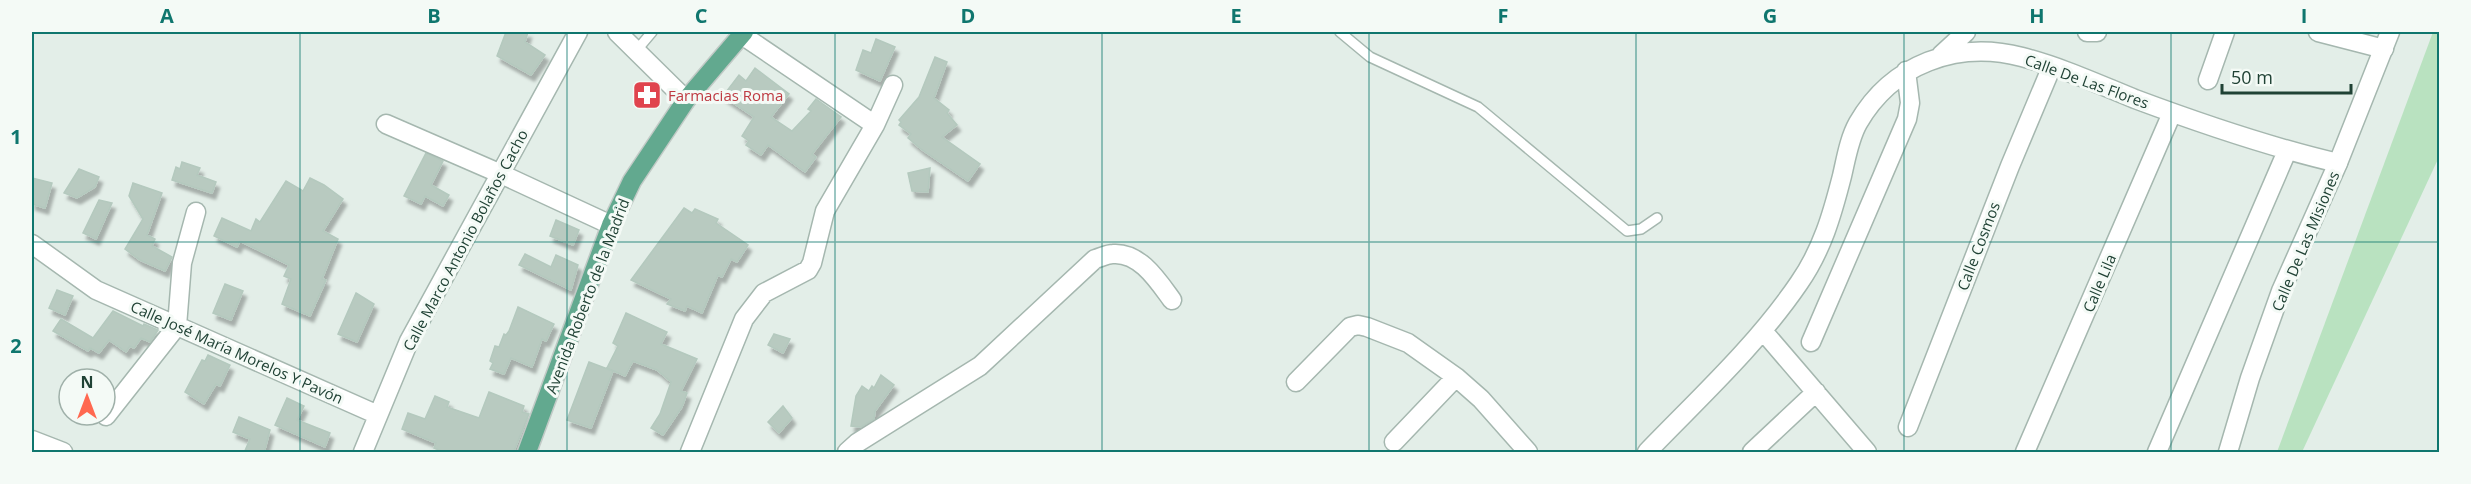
<svg xmlns="http://www.w3.org/2000/svg" width="2471" height="484" font-family="'Open Sans',sans-serif">
<defs>
<filter id="shadow"><feDropShadow dx="3.5" dy="6" stdDeviation="1.5" flood-color="#0004"/></filter>
</defs>
<rect width="100%" height="100%" fill="#e3eee8"/>
<path fill="#b9e2c0" d="M 2433,32 L 2439,32 L 2439,157 L 2302,452 L 2277,452 Z"/>
<path fill="#b8cac0" stroke="#b4c9be" stroke-width="1.5" filter="url(#shadow)" d="M 506,32 L 528,32 L 525,42 L 545,55 L 531,75 L 497,56 Z
M 876,39 L 895,47 L 880,81 L 856,70 L 863,50 L 871,53 Z
M 935,57 L 947,62 L 934,98 L 949,110 L 947,113 L 957,125 L 942,137 L 980,164 L 968,181 L 921,149 L 908,138 L 911,134 L 899,125 L 901,122 L 899,120 L 919,97 Z
M 755,68 L 789,94 L 771,117 L 792,131 L 811,111 L 808,109 L 816,99 L 841,117 L 812,154 L 816,157 L 805,172 L 768,145 L 761,155 L 746,145 L 749,141 L 742,136 L 754,117 L 723,96 L 739,75 L 746,81 Z
M 426,153 L 443,161 L 431,185 L 449,195 L 443,206 L 425,196 L 421,204 L 404,196 Z
M 182,162 L 200,168 L 197,175 L 216,182 L 212,193 L 172,180 L 176,167 L 180,169 Z
M 930,168 L 928,192 L 912,191 L 908,173 Z
M 79,169 L 99,177 L 95,187 L 77,198 L 64,193 Z
M 32,178 L 52,183 L 45,208 L 32,204 Z
M 310,178 L 324,185 L 343,199 L 323,231 L 338,239 L 322,279 L 326,280 L 310,316 L 282,304 L 291,279 L 284,276 L 289,265 L 240,241 L 237,247 L 214,236 L 222,218 L 251,231 L 256,219 L 260,222 L 286,181 L 303,191 Z
M 133,183 L 162,193 L 147,235 L 155,239 L 152,246 L 172,257 L 165,271 L 140,260 L 125,249 L 143,219 L 129,196 Z
M 99,200 L 112,203 L 96,239 L 83,233 Z
M 684,208 L 692,213 L 695,209 L 718,219 L 716,223 L 748,245 L 737,262 L 731,259 L 722,277 L 718,275 L 702,313 L 687,306 L 685,311 L 667,304 L 671,299 L 631,280 Z
M 556,220 L 579,230 L 573,245 L 550,236 Z
M 525,254 L 551,267 L 556,255 L 578,265 L 571,290 L 519,265 Z
M 225,284 L 243,291 L 231,320 L 213,313 Z
M 57,290 L 73,296 L 65,315 L 49,308 Z
M 356,293 L 374,304 L 357,342 L 338,334 Z
M 518,307 L 554,324 L 546,341 L 542,339 L 532,367 L 511,358 L 504,374 L 490,369 L 493,363 L 490,361 L 495,346 L 499,347 L 504,334 L 506,335 L 509,331 Z
M 113,311 L 143,326 L 144,324 L 158,330 L 150,342 L 141,338 L 134,348 L 130,346 L 126,352 L 109,340 L 99,353 L 90,348 L 88,351 L 53,331 L 61,319 L 93,338 Z
M 626,313 L 667,332 L 661,344 L 697,359 L 681,391 L 687,393 L 682,407 L 663,435 L 651,428 L 660,414 L 671,382 L 657,370 L 633,361 L 625,376 L 607,368 L 618,346 L 613,343 Z
M 774,334 L 790,339 L 783,353 L 768,345 Z
M 208,355 L 230,365 L 220,386 L 216,384 L 204,404 L 185,392 L 202,360 L 205,361 Z
M 589,362 L 613,371 L 591,428 L 567,420 Z
M 881,375 L 894,385 L 875,411 L 874,419 L 861,427 L 851,426 L 856,396 L 862,386 L 869,391 L 872,386 L 874,388 Z
M 489,392 L 524,406 L 522,412 L 529,414 L 513,453 L 446,453 L 434,448 L 436,443 L 402,429 L 408,413 L 425,419 L 435,396 L 449,402 L 447,407 L 479,418 Z
M 287,398 L 304,406 L 297,420 L 330,433 L 325,447 L 275,425 Z
M 783,406 L 792,418 L 779,433 L 768,422 Z
M 239,417 L 270,430 L 264,453 L 244,453 L 250,439 L 233,432 Z"/>
<g fill="none" stroke-linecap="round" stroke-linejoin="round">
<g stroke="#a5b7af" stroke-width="12">
<path id="service" d="M 1340,32 L 1370,57 L 1478,107 L 1627,231 L 1641,229 L 1657,218
M 636,51 L 652,32"/>
</g>
<g stroke="#a5b7af" stroke-width="21">
<path id="minor" d="M 617,32 L 686,100
M 2087,32 L 2097,32
M 2318,32 L 2384,49
M 742,35 L 875,125
M 1941,55 L 1966,32
M 2208,80 L 2225,32
M 386,124 L 501,174 L 611,225
M 32,244 L 96,290 L 378,415
M 1763,331 L 1867,452
M 1811,342 L 1907,119 L 1910,103 L 1906,71
M 1296,382 L 1350,327 L 1358,325 L 1367,327 L 1408,343 L 1456,377 L 1481,399 L 1528,452
M 106,416 L 177,326 L 182,263 L 196,212
M 1908,427 L 2010,166 L 2052,66
M 32,440 L 63,452
M 1394,442 L 1456,377
M 363,452 L 409,341 L 578,32
M 690,452 L 744,319 L 764,293 L 808,270 L 812,263 L 825,211 L 875,125 L 893,85
M 847,452 L 857,443 L 980,366 L 1095,259 C 1100,258 1107,254 1113,254 C 1140,252 1158,281 1172,300
M 1647,452 C 1699,398 1756,346 1799,283 C 1822,250 1832,215 1842,176 C 1846,159 1849,139 1858,123 C 1892,64 1957,40 2022,57 C 2061,67 2098,84 2135,99 C 2202,124 2269,147 2338,163
M 1752,452 L 1816,392
M 2025,452 L 2172,113
M 2157,452 L 2287,151"/>
</g>
<g stroke="#a5b7af" stroke-width="21">
<path id="tertiary" d="M 2228,452 L 2250,378 L 2281,291 L 2338,163 L 2390,32"/>
</g>
<g stroke="#c1cac6" stroke-width="21">
<path id="primary" d="M 527,452 L 611,225 L 632,181 L 686,100 L 744,32"/>
</g>
<use href="#service" stroke="#fff" stroke-width="9"/>
<use href="#minor" stroke="#fff" stroke-width="18"/>
<use href="#tertiary" stroke="#fff" stroke-width="18"/>
<use href="#primary" stroke="#62a98f" stroke-width="18"/>
</g>
<path fill="none" stroke="#0f766e" stroke-width="1.5" stroke-opacity="0.55" d="M 300,32 L 300,452M 567,32 L 567,452M 835,32 L 835,452M 1102,32 L 1102,452M 1369,32 L 1369,452M 1636,32 L 1636,452M 1904,32 L 1904,452M 2171,32 L 2171,452M 32,242 L 2440,242"/>
<defs>
<g id="pharmacy-square" transform="scale(1.5)"><rect x="-9" y="-9" width="18" height="18" rx="4" fill="#e0444e" stroke="#f4faf6"/><path d="M-2-6h4v4h4v4h-4v4h-4v-4h-4v-4h4Z" fill="#fff"/></g>
</defs>
<g fill-rule="evenodd">
<use href="#pharmacy-square" x="647" y="95"/>
</g>
<g text-anchor="middle" dominant-baseline="central" stroke-width="6" stroke-linejoin="round" paint-order="stroke">
<g font-size="15" fill="#204235" stroke="#f4faf6">
<text transform="translate(2087 81) rotate(20)">Calle De Las Flores</text>
<text transform="translate(465 240) rotate(-62)">Calle Marco Antonio Bolaños Cacho</text>
<text transform="translate(2305 241) rotate(-67)">Calle De Las Misiones</text>
<text transform="translate(1978 246) rotate(-69)">Calle Cosmos</text>
<text transform="translate(2099 283) rotate(-67)">Calle Lila</text>
<text transform="translate(587 296) rotate(-69)">Avenida Roberto de la Madrid</text>
<text transform="translate(237 352) rotate(24)">Calle José María Morelos Y Pavón</text>
</g>
<g font-size="15" fill="#be3a42" stroke="#f4faf6" text-anchor="start">
<text x="668" y="95">Farmacias Roma</text>
</g>
</g>
<rect width="2471" height="484" fill="none" stroke="#f4faf6" stroke-width="66"/>
<g transform="translate(87 397)"><circle r="28" fill="#f4faf6" stroke="#9fb0a9" stroke-width="1.5"/>
<path d="M0-4.5L10 22L0 15L-10 22Z" fill="#ff6850"/>
<text y="-9" font-size="16" font-weight="bold" text-anchor="middle" fill="#204235">N</text>
</g>
<path d="M2222 84v9h129v-9" fill="none" stroke="#204235" stroke-width="3"/>
<text x="2231" y="84" font-size="18" fill="#204235" stroke="#f4faf6" stroke-width="4.5" paint-order="stroke">50 m</text>
<rect x="33" y="33" width="2405" height="418" fill="none" stroke="#0f766e" stroke-width="2"/>
<g font-size="20" text-anchor="middle" font-weight="bold" fill="#0f766e">
<text x="167" y="23">A</text>
<text x="434" y="23">B</text>
<text x="701" y="23">C</text>
<text x="968" y="23">D</text>
<text x="1236" y="23">E</text>
<text x="1503" y="23">F</text>
<text x="1770" y="23">G</text>
<text x="2037" y="23">H</text>
<text x="2304" y="23">I</text>
<text x="16" y="144">1</text>
<text x="16" y="353">2</text>
</g>
</svg>
